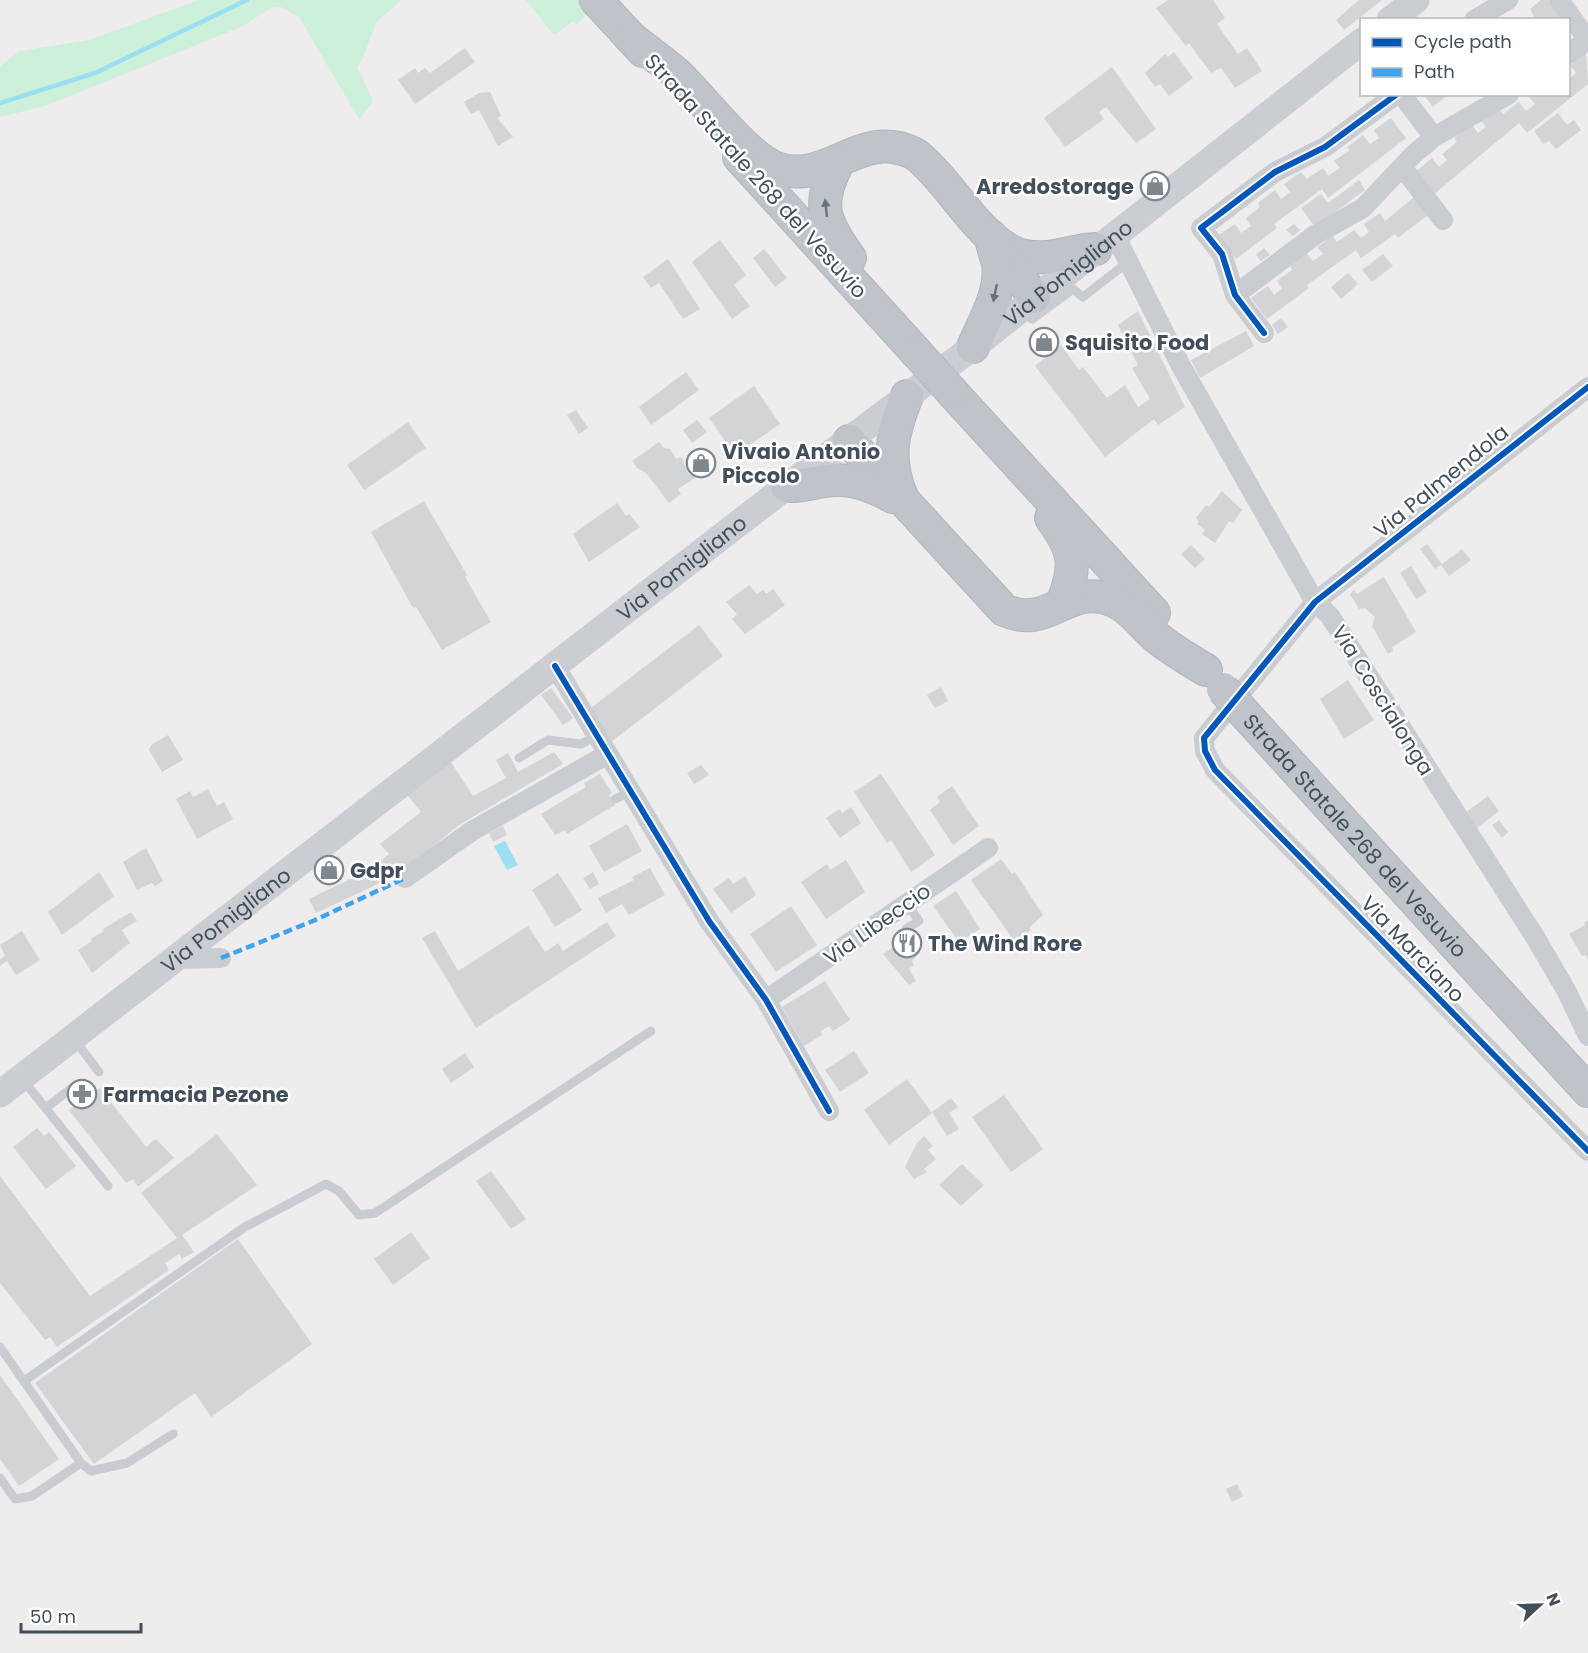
<svg xmlns="http://www.w3.org/2000/svg" width="1588" height="1653" font-family="Poppins,sans-serif">
<rect width="100%" height="100%" fill="#eeecec"/>
<path fill="#cdf0da" d="M 199,0 L 401,0 L 376,23 L 362,60 L 357,67 L 372,98 L 372,103 L 359,119 L 299,17 L 281,7 L 270,8 L 243,26 L 48,105 L 0,117 L 0,66 L 20,51 L 89,40 Z
M 526,0 L 581,0 L 590,11 L 577,25 L 573,22 L 554,35 Z"/>
<path fill="#9cdff3" d="M 505,841 L 518,865 L 507,870 L 494,846 Z"/>
<g fill="none" stroke-linecap="round" stroke-linejoin="round">
<path stroke="#9cdff3" stroke-width="4.5" d="M 0,103 L 95,73 L 247,0"/>
</g>
<path fill="#d3d4d5" d="M 1168,0 L 1213,0 L 1225,18 L 1217,24 L 1238,54 L 1247,48 L 1262,71 L 1235,88 L 1221,68 L 1211,73 L 1189,43 L 1186,46 L 1156,8 Z
M 1359,0 L 1382,0 L 1344,30 L 1336,20 Z
M 1541,0 L 1548,0 L 1562,17 L 1530,20 L 1534,16 L 1530,9 Z
M 465,48 L 475,62 L 415,104 L 398,80 L 415,68 L 418,73 L 425,68 L 430,73 Z
M 1174,52 L 1193,78 L 1169,96 L 1160,84 L 1155,87 L 1145,73 L 1165,54 L 1168,57 Z
M 1586,52 L 1588,84 L 1527,133 L 1519,123 L 1433,195 L 1415,172 L 1432,158 L 1439,167 L 1447,160 L 1442,154 L 1457,142 L 1454,138 L 1472,125 L 1478,133 L 1486,127 L 1480,120 L 1497,107 L 1503,114 L 1519,102 L 1526,111 L 1535,104 L 1529,97 L 1533,94 L 1568,94 L 1568,79 L 1576,73 L 1570,65 Z
M 1112,67 L 1156,129 L 1136,143 L 1106,107 L 1099,112 L 1104,119 L 1065,147 L 1044,118 Z
M 490,92 L 501,116 L 497,118 L 513,137 L 498,146 L 479,110 L 471,114 L 464,102 L 479,93 Z
M 1423,94 L 1449,94 L 1433,107 Z
M 1558,113 L 1567,125 L 1574,120 L 1581,130 L 1556,149 L 1549,141 L 1543,144 L 1534,131 Z
M 1391,118 L 1406,138 L 1328,198 L 1322,189 L 1274,224 L 1277,228 L 1236,259 L 1219,235 L 1235,224 L 1241,233 L 1251,226 L 1246,218 L 1260,207 L 1258,203 L 1275,190 L 1281,199 L 1290,192 L 1284,184 L 1301,172 L 1307,179 L 1323,168 L 1328,176 L 1340,168 L 1334,161 L 1350,150 L 1347,147 L 1363,135 L 1370,144 L 1379,138 L 1374,130 Z
M 1359,180 L 1365,190 L 1315,227 L 1301,208 L 1321,194 L 1328,203 Z
M 1414,197 L 1428,215 L 1398,238 L 1395,234 L 1361,258 L 1356,250 L 1307,285 L 1309,288 L 1267,319 L 1251,298 L 1268,286 L 1274,295 L 1282,289 L 1277,281 L 1292,270 L 1289,265 L 1306,253 L 1313,261 L 1323,254 L 1317,247 L 1333,236 L 1337,242 L 1354,230 L 1361,238 L 1369,232 L 1364,224 L 1380,213 L 1385,221 Z
M 1294,224 L 1300,230 L 1293,236 L 1286,230 Z
M 720,240 L 746,275 L 734,285 L 750,306 L 732,319 L 692,262 Z
M 1264,248 L 1270,255 L 1261,261 L 1256,255 Z
M 764,249 L 787,278 L 775,287 L 753,258 Z
M 1383,254 L 1393,266 L 1372,282 L 1362,270 Z
M 668,259 L 700,309 L 683,319 L 659,283 L 651,288 L 643,277 Z
M 1348,273 L 1358,284 L 1341,299 L 1331,287 Z
M 1138,311 L 1185,407 L 1158,425 L 1154,419 L 1105,457 L 1035,366 L 1061,345 L 1079,370 L 1083,367 L 1107,398 L 1125,385 L 1138,407 L 1150,399 L 1132,368 L 1138,365 L 1118,325 Z
M 1281,318 L 1288,327 L 1278,334 L 1272,325 Z
M 1246,331 L 1254,346 L 1200,378 L 1191,360 Z
M 686,372 L 699,390 L 651,425 L 639,407 Z
M 754,386 L 780,424 L 735,455 L 709,418 Z
M 576,410 L 588,428 L 579,434 L 567,415 Z
M 697,420 L 707,432 L 692,443 L 683,430 Z
M 408,422 L 426,448 L 364,490 L 347,465 Z
M 659,442 L 664,448 L 670,449 L 676,459 L 681,457 L 689,475 L 692,473 L 695,478 L 678,489 L 681,494 L 669,503 L 646,473 L 637,468 L 632,461 Z
M 700,455 L 714,466 L 701,476 L 691,460 Z
M 1222,491 L 1242,510 L 1233,523 L 1229,521 L 1215,543 L 1202,534 L 1205,530 L 1197,524 L 1199,521 L 1196,518 L 1206,505 L 1209,507 Z
M 424,501 L 467,575 L 465,577 L 491,622 L 442,650 L 416,607 L 413,608 L 371,532 Z
M 617,503 L 626,516 L 629,514 L 640,527 L 589,562 L 573,534 Z
M 1427,544 L 1442,564 L 1462,549 L 1471,560 L 1449,576 L 1441,565 L 1435,569 L 1420,549 Z
M 1191,545 L 1205,559 L 1195,568 L 1181,554 Z
M 1411,566 L 1427,592 L 1416,599 L 1400,573 Z
M 1384,577 L 1416,632 L 1392,647 L 1393,651 L 1388,654 L 1372,626 L 1375,617 L 1365,608 L 1359,609 L 1350,594 L 1354,590 L 1357,594 Z
M 749,585 L 757,594 L 763,590 L 766,594 L 773,589 L 785,605 L 745,634 L 732,619 L 737,614 L 726,602 Z
M 699,625 L 723,656 L 611,742 L 591,708 Z
M 1348,680 L 1374,720 L 1344,739 L 1320,699 Z
M 941,687 L 948,701 L 935,708 L 927,695 Z
M 551,688 L 573,718 L 563,725 L 541,695 Z
M 168,735 L 183,760 L 162,772 L 149,750 L 151,745 Z
M 554,752 L 563,764 L 459,825 L 397,875 L 316,913 L 309,899 L 373,868 L 389,854 L 380,844 L 421,812 L 404,791 L 449,759 L 473,796 L 506,778 L 496,760 L 508,753 L 518,772 Z
M 701,765 L 709,775 L 694,784 L 687,773 Z
M 600,774 L 612,793 L 609,795 L 615,805 L 567,834 L 565,830 L 555,835 L 541,814 L 586,787 L 584,783 Z
M 881,774 L 935,855 L 911,872 L 891,840 L 887,843 L 854,792 Z
M 952,786 L 979,826 L 953,845 L 930,810 L 940,802 L 937,797 Z
M 208,789 L 217,806 L 224,802 L 233,819 L 197,839 L 176,799 L 190,791 L 193,797 Z
M 1488,796 L 1499,811 L 1477,828 L 1465,813 Z
M 851,807 L 861,823 L 840,838 L 826,818 L 840,809 L 842,813 Z
M 1499,820 L 1508,832 L 1502,838 L 1492,825 Z
M 627,824 L 642,851 L 604,872 L 589,846 Z
M 503,826 L 507,835 L 493,842 L 489,833 Z
M 146,848 L 163,881 L 155,886 L 152,883 L 137,890 L 123,862 Z
M 1001,859 L 1012,874 L 1015,872 L 1043,915 L 1029,928 L 1031,930 L 1015,942 L 971,880 Z
M 846,860 L 865,892 L 826,919 L 801,882 L 827,864 L 830,870 Z
M 650,868 L 665,895 L 629,915 L 622,904 L 606,913 L 598,898 L 634,880 L 632,877 Z
M 99,872 L 114,896 L 62,935 L 48,912 Z
M 593,872 L 599,884 L 590,889 L 583,878 Z
M 558,873 L 582,910 L 555,927 L 532,890 Z
M 745,876 L 756,895 L 731,913 L 713,889 L 729,878 L 733,884 Z
M 956,891 L 980,929 L 959,942 L 933,906 Z
M 791,906 L 817,945 L 776,972 L 750,934 Z
M 131,912 L 137,921 L 122,930 L 130,943 L 92,973 L 78,950 L 92,941 L 91,939 L 104,931 L 103,929 Z
M 1588,920 L 1588,960 L 1586,955 L 1582,956 L 1569,934 L 1585,925 L 1584,923 Z
M 607,922 L 616,936 L 476,1028 L 422,938 L 435,931 L 458,971 L 528,926 L 545,952 L 558,943 L 563,951 Z
M 22,931 L 40,960 L 16,975 L 7,961 L 0,966 L 0,959 L 5,956 L 0,945 Z
M 911,935 L 918,944 L 916,946 L 920,953 L 912,961 L 914,965 L 909,969 L 916,981 L 909,985 L 883,954 Z
M 825,981 L 850,1020 L 833,1031 L 829,1026 L 821,1031 L 822,1035 L 804,1046 L 782,1007 Z
M 854,1051 L 869,1073 L 840,1092 L 825,1070 Z
M 465,1053 L 474,1067 L 451,1083 L 442,1069 Z
M 907,1079 L 932,1113 L 889,1145 L 864,1110 Z
M 100,1088 L 146,1147 L 156,1139 L 174,1158 L 138,1187 L 133,1179 L 126,1183 L 69,1110 Z
M 1004,1095 L 1043,1149 L 1011,1172 L 972,1117 Z
M 951,1098 L 958,1107 L 949,1113 L 959,1129 L 947,1136 L 932,1112 Z
M 37,1128 L 44,1136 L 49,1132 L 76,1166 L 46,1189 L 13,1147 Z
M 217,1134 L 257,1185 L 182,1235 L 194,1252 L 182,1259 L 179,1254 L 165,1263 L 169,1270 L 57,1347 L 50,1337 L 45,1340 L 0,1283 L 0,1176 L 90,1296 L 177,1238 L 141,1193 Z
M 924,1136 L 933,1146 L 928,1150 L 936,1159 L 924,1169 L 927,1172 L 914,1179 L 905,1167 L 917,1143 Z
M 962,1164 L 984,1185 L 961,1206 L 939,1185 Z
M 491,1171 L 526,1219 L 511,1229 L 476,1181 Z
M 411,1232 L 430,1258 L 393,1285 L 374,1259 Z
M 238,1239 L 312,1344 L 211,1417 L 195,1393 L 94,1464 L 35,1383 Z
M 0,1375 L 59,1459 L 19,1486 L 0,1459 Z
M 1237,1484 L 1243,1496 L 1232,1502 L 1226,1489 Z"/>
<g fill="none" stroke-linecap="round" stroke-linejoin="round">
<g stroke="#b0b6bd" stroke-width="34">
<g id="trunk">
<path d="M 596,0 L 643,51"/>
<path d="M 630,37 C 645,49 661,60 676,73 C 702,97 748,160 779,169 C 829,184 861,128 913,153 C 921,157 927,165 933,171 C 959,197 987,248 1025,256 C 1053,261 1071,250 1096,249"/>
<path d="M 739,157 L 916,352"/>
<path d="M 839,161 C 816,204 823,221 850,258"/>
<path d="M 996,244 L 1034,297"/>
<path d="M 973,347 C 984,321 1002,293 998,264 C 996,255 992,246 991,236"/>
<path d="M 952,392 L 1154,613"/>
<path d="M 849,441 L 1004,610 C 1047,629 1063,590 1101,597 C 1126,601 1138,621 1156,637 C 1172,650 1189,660 1206,670"/>
<path d="M 787,486 C 801,487 811,483 825,481 C 851,477 871,485 893,497"/>
<path d="M 902,497 C 886,460 892,433 907,396"/>
<path d="M 1051,518 C 1076,552 1077,566 1062,604"/>
<path id="s2" d="M 1245,714 L 1588,1091"/>
</g>
</g>
<path stroke="#c9cdd1" stroke-width="9" d="M 1025,310 L 1032,319 L 1073,289 L 1083,297 L 1128,262
M 519,758 L 548,740 L 581,744 L 596,736
M 615,799 L 630,792
M 906,929 L 919,921 L 907,903
M 74,1039 L 99,1072
M 23,1080 L 108,1186
M 46,1108 L 73,1087
M 0,1347 L 81,1463 L 32,1496 L 15,1499 L 0,1478
M 24,1381 L 245,1227 L 326,1184 L 339,1191 L 359,1215 L 375,1213 L 651,1031
M 81,1463 L 91,1471 L 127,1463 L 173,1434"/>
<path stroke="#c9cdd1" stroke-width="20" d="M 1559,0 L 1588,40
M 1474,20 L 1508,0
M 1568,54 L 1588,40
M 1401,94 L 1434,137
M 1403,168 L 1443,220
M 1115,235 L 1181,366 L 1315,602 L 1330,616 L 1535,937 L 1566,990 L 1588,1036
M 1235,295 L 1315,235 L 1363,208 L 1413,155 L 1434,137 L 1509,94
M 1264,333 L 1235,295 L 1222,254 L 1201,228 L 1275,172 L 1325,147 L 1397,94
M 1588,387 L 1315,602 L 1204,738 L 1205,751 L 1215,770 L 1588,1151
M 555,666 L 709,921 L 766,1000 L 829,1111
M 405,878 L 472,831 L 608,754
M 173,959 L 221,958
M 766,1000 L 988,848"/>
<g stroke="#cacdd2" stroke-width="27">
<path d="M 1390,20 L 1416,0"/>
<path id="s1" d="M 0,1094 L 787,486 L 973,347 L 1362,41"/>
</g>
<use href="#trunk" stroke="#bec4c9" stroke-width="32"/>
<g stroke="#b0b6bd" stroke-width="34" stroke-linecap="butt">
<path id="trunk-bridge" d="M 916,352 L 952,392
M 1223,689 L 1245,714"/>
</g>
<use href="#trunk-bridge" stroke="#bec4c9" stroke-width="32"/>
<path stroke="#3fa4ed" stroke-width="4.5" stroke-dasharray="9 4.5" stroke-linecap="butt" d="M 221,958 L 313,921 L 405,878"/>
<g stroke="#fff" stroke-width="10">
<path id="cycleway" d="M 1264,333 L 1235,295 L 1222,254 L 1201,228 L 1275,172 L 1325,147 L 1397,94
M 1588,387 L 1315,602 L 1204,738 L 1205,751 L 1215,770 L 1588,1151
M 555,666 L 709,921 L 766,1000 L 829,1111"/>
</g>
<use href="#cycleway" stroke="#0057b8" stroke-width="6"/>
</g>
<defs><path id="oneway-solid" d="M-6-.8H1V-3.2L6.5 0L1 3.2V.8H-6Z" transform="scale(1.5)"/></defs>
<g fill="#67727c">
<use href="#oneway-solid" transform="translate(826 208) rotate(-96)"/>
<use href="#oneway-solid" transform="translate(995 293) rotate(102)"/>
</g>
<defs>
<g id="shop-ring" transform="scale(1.5)"><circle r="9.5" fill="#fff" stroke="#7e868e" stroke-width="1.5"/><path d="M-5-2.5h2.3a2.7 3.5 0 0 1 5.4 0H5L5.5 6h-11ZM-1.5-2.5h3a1.5 2.3 0 0 0-3 0Z" fill="#7e868e"/></g>
<g id="restaurant-ring" transform="scale(1.5)"><circle r="9.5" fill="#fff" stroke="#7e868e" stroke-width="1.5"/><path d="M-5-6h1v4h1v-4h1v4h1v-4h1v5L-1.5 .5V6h-2V.5L-5-1ZM5-6V6H3V1.5H1.5Q1.5-4 5-6Z" fill="#7e868e"/></g>
<g id="pharmacy-ring" transform="scale(1.5)"><circle r="9.5" fill="#fff" stroke="#7e868e" stroke-width="1.5"/><path d="M-2-6h4v4h4v4h-4v4h-4v-4h-4v-4h4Z" fill="#7e868e"/></g>
</defs>
<g fill-rule="evenodd">
<use href="#shop-ring" x="1155" y="186"/>
<use href="#shop-ring" x="1044" y="342"/>
<use href="#shop-ring" x="701" y="463"/>
<use href="#shop-ring" x="329" y="870"/>
<use href="#restaurant-ring" x="907" y="943"/>
<use href="#pharmacy-ring" x="82" y="1094"/>
</g>
<g text-anchor="middle" dominant-baseline="central" stroke-width="5" stroke-linejoin="round" paint-order="stroke">
<g font-size="21" fill="#424f5b" stroke="#fff">
<text transform="translate(756 176) rotate(48)">Strada Statale 268 del Vesuvio</text>
<text stroke="none"><textPath href="#s1" startOffset="1347">Via Pomigliano</textPath></text>
<text transform="translate(1441 481) rotate(-39)">Via Palmendola</text>
<text stroke="none"><textPath href="#s1" startOffset="861">Via Pomigliano</textPath></text>
<text transform="translate(1383 700) rotate(58)">Via Coscialonga</text>
<text stroke="none"><textPath href="#s2" startOffset="164">Strada Statale 268 del Vesuvio</textPath></text>
<text stroke="none"><textPath href="#s1" startOffset="285">Via Pomigliano</textPath></text>
<text transform="translate(877 924) rotate(-35)">Via Libeccio</text>
<text transform="translate(1413 949) rotate(46)">Via Marciano</text>
</g>
<g font-size="21" font-weight="bold" fill="#424f5b" stroke="#fff" text-anchor="start">
<text x="1134" y="186" text-anchor="end">Arredostorage</text>
<text x="1065" y="342">Squisito Food</text>
<text x="722" y="451">Vivaio Antonio<tspan x="722" dy="24">Piccolo</tspan></text>
<text x="350" y="870">Gdpr</text>
<text x="928" y="943">The Wind Rore</text>
<text x="103" y="1094">Farmacia Pezone</text>
</g>
</g>
<rect x="1360" y="18" width="210" height="78" fill="#ffffff" stroke="#b3b9bd" stroke-width="1.5"/>
<rect x="1372" y="38" width="30" height="9" fill="#0057b8" stroke="#b3b9bd" stroke-width="1.5"/>
<text x="1414" y="48" font-size="18" fill="#424f5b">Cycle path</text>
<rect x="1372" y="68" width="30" height="9" fill="#3fa4ed" stroke="#b3b9bd" stroke-width="1.5"/>
<text x="1414" y="78" font-size="18" fill="#424f5b">Path</text>
<g transform="translate(1540 1605) rotate(68)" stroke="#ffffff" stroke-width="4.5" paint-order="stroke">
<path d="M0-4.5L10 22L0 15L-10 22Z" fill="#424f5b"/>
<text y="-9" font-size="16" font-weight="bold" text-anchor="middle" fill="#424f5b">N</text>
</g>
<path d="M21 1623v9h120v-9" fill="none" stroke="#424f5b" stroke-width="3"/>
<text x="30" y="1623" font-size="18" fill="#424f5b" stroke="#ffffff" stroke-width="4.5" paint-order="stroke">50 m</text>
</svg>
